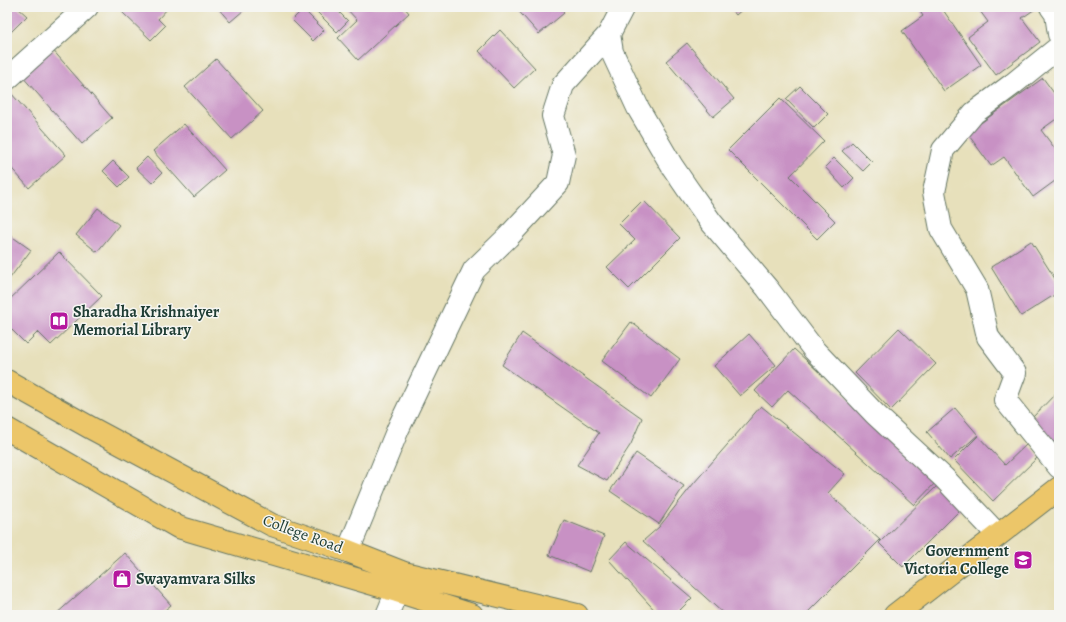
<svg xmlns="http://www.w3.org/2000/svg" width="1066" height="622" font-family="Alegreya,serif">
<rect width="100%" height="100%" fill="#f6f6f2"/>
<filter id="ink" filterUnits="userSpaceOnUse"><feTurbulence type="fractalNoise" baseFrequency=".025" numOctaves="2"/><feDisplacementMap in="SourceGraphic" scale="8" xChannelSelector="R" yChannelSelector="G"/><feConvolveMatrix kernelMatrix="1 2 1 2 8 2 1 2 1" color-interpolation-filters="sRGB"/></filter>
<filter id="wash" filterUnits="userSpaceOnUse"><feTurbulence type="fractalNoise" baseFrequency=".012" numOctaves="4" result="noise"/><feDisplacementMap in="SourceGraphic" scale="16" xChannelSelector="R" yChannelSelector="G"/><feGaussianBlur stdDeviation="0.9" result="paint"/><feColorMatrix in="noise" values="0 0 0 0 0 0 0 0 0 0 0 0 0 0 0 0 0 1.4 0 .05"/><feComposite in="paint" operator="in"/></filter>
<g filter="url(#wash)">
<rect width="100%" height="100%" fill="#e7e0bb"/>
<g id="blocks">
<path fill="#c891c4" d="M 7,7 L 17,7 L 27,16 L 7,36 Z
M 126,7 L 169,7 L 158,19 L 165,26 L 151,40 L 122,12 Z
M 217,7 L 242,7 L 244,10 L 230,22 Z
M 319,7 L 334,7 L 348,21 L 337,32 L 315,10 Z
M 345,7 L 404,7 L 409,13 L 358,60 L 338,38 L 357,20 Z
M 515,7 L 559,7 L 564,13 L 539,34 Z
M 729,7 L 745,7 L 736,15 Z
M 917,7 L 941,7 L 981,65 L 944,91 L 902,31 L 923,16 Z
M 977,7 L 1038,7 L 1022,18 L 1040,42 L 996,75 L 968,37 L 988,22 Z
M 303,9 L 324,30 L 313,41 L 292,20 Z
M 500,30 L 535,68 L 514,88 L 479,51 Z
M 687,43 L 734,99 L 713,117 L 666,61 Z
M 51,48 L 112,118 L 82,144 L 21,75 Z
M 216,59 L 263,111 L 232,139 L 185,87 Z
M 1043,78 L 1059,100 L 1059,117 L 1041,130 L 1059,154 L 1059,178 L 1033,197 L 1004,157 L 991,166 L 967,133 Z
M 800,86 L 828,114 L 814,128 L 786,99 Z
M 10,92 L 66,155 L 29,188 L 7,163 L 7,95 Z
M 780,98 L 824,141 L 790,176 L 835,221 L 817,239 L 728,150 Z
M 184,124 L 225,170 L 194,197 L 153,151 Z
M 852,142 L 872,162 L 863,171 L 842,151 Z
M 147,157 L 162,173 L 152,183 L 136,168 Z
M 834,158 L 854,178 L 844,188 L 825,167 Z
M 113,161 L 129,177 L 119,187 L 103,171 Z
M 643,200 L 680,238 L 629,289 L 607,267 L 635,240 L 619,224 Z
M 98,208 L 119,225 L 97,252 L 76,235 Z
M 7,233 L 31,250 L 7,282 Z
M 1031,241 L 1059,285 L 1059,292 L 1021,316 L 991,267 Z
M 59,252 L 102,296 L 51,345 L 38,332 L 26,344 L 7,325 L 7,302 Z
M 631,322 L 680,359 L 651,398 L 602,361 Z
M 899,328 L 936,364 L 891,410 L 855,373 Z
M 522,333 L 642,418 L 631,444 L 607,481 L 577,465 L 599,433 L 502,365 Z
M 749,334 L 776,365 L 740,396 L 714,366 Z
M 794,349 L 937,481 L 914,505 L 788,390 L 772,407 L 755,391 Z
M 1059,390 L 1059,444 L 1057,445 L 1031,419 Z
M 761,406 L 845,474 L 828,493 L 880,540 L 805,615 L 725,615 L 643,541 L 659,527 L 694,483 Z
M 955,408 L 978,435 L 950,459 L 927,432 Z
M 978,436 L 1005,465 L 1027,444 L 1039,456 L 993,501 L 954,460 Z
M 636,453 L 684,486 L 659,524 L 610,491 Z
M 940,483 L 963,507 L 903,567 L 879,543 Z
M 564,520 L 604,536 L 590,572 L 549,555 Z
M 626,542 L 692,598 L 675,615 L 659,615 L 609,560 Z
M 125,553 L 171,605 L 159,615 L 55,615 Z"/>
</g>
</g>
<g filter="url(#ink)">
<use href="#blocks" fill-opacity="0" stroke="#657663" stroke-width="1"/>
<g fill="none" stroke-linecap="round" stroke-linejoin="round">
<g stroke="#657663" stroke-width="24">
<path id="minor" d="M 623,7 L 609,34 L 612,52 L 638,108 L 672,166 L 687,188 L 711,222 L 767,288 L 814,350 L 875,414 L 944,478 L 997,534
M 1051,7 L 1056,14 L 1059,34
M 1059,47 L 1013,84 L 974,113 L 943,150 L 934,192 L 941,229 L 977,289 L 988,337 L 1015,373 L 1005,400 L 1059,467
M 7,79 L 87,7
M 348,551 L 398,429 L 474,270 L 508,237 L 558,183 L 564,155 L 553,116 L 563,85 L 609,34
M 387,615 L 404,574"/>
</g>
<g stroke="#657663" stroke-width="24">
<path id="primary" d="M 7,381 L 91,428 L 272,525 L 348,551 L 404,573 L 577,615
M 7,429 L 178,527 L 397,591 L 472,615
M 895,615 L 1059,488"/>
</g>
<use href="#minor" stroke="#fff" stroke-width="22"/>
<use href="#primary" stroke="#ecc669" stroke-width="22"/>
</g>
</g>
<defs>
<g id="library-square" transform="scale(1)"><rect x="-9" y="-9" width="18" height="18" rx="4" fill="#b5179e" stroke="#f6f6f2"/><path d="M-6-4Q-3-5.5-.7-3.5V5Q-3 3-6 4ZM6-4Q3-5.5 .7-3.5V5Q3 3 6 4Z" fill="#fff"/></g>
<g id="university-square" transform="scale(1)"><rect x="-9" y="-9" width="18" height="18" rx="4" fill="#b5179e" stroke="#f6f6f2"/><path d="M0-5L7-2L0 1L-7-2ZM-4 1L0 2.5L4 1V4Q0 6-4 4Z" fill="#fff"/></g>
<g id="shop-square" transform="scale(1)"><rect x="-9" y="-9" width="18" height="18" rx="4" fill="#b5179e" stroke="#f6f6f2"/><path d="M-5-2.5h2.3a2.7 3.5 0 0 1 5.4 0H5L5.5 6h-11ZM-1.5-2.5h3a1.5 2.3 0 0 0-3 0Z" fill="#fff"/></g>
</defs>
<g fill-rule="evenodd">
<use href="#library-square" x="59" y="321"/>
<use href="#university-square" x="1023" y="560"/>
<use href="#shop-square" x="122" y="579"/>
</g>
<g text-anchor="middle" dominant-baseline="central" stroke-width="3" stroke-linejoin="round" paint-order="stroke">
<g font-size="16" font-weight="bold" fill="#1f3d34" stroke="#f6f6f2" text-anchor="start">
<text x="73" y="312">Sharadha Krishnaiyer<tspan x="73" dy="18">Memorial Library</tspan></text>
<text x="1009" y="551" text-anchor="end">Government<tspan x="1009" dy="18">Victoria College</tspan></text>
<text x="136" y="579">Swayamvara Silks</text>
</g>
<g font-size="16" fill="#1f3d34" stroke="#f6f6f2">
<text transform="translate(303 534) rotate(20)">College Road</text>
</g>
</g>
<rect width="1066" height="622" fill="none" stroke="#f6f6f2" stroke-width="24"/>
</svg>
